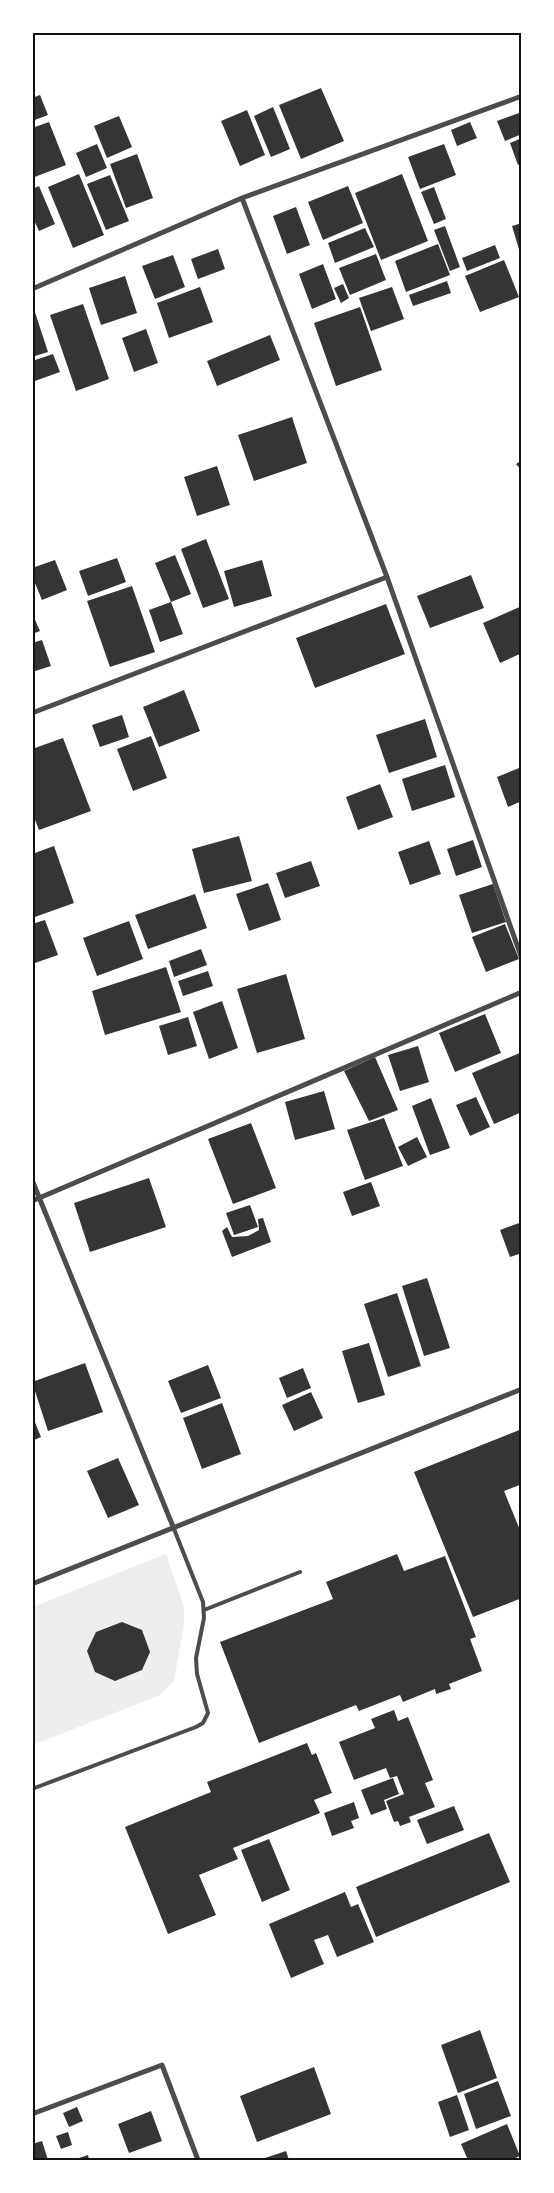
<svg xmlns="http://www.w3.org/2000/svg" width="554" height="2193" font-family="Montserrat,sans-serif">
<rect width="100%" height="100%" fill="#fff"/>
<path fill="#eee" d="M 166,1554 L 184,1607 L 184,1624 L 174,1681 L 160,1695 L 33,1745 L 33,1607 Z"/>
<path fill="#353535" d="M 321,88 L 344,141 L 301,159 L 279,105 Z
M 40,95 L 48,115 L 32,121 L 32,98 Z
M 273,107 L 290,149 L 271,157 L 254,116 Z
M 247,110 L 265,155 L 240,166 L 221,121 Z
M 519,113 L 522,120 L 522,134 L 505,141 L 497,121 Z
M 119,116 L 132,147 L 107,158 L 94,126 Z
M 49,122 L 66,165 L 32,178 L 32,128 Z
M 470,122 L 477,138 L 457,146 L 451,130 Z
M 522,138 L 522,163 L 518,165 L 510,143 Z
M 97,144 L 107,168 L 86,177 L 76,153 Z
M 444,144 L 456,175 L 420,189 L 408,157 Z
M 137,154 L 153,198 L 126,208 L 110,164 Z
M 79,174 L 104,235 L 73,248 L 48,187 Z
M 402,174 L 428,241 L 381,260 L 355,193 Z
M 110,175 L 129,221 L 106,230 L 87,184 Z
M 39,186 L 55,224 L 39,231 L 32,216 L 32,189 Z
M 348,186 L 363,223 L 323,240 L 308,202 Z
M 434,187 L 446,219 L 434,224 L 421,192 Z
M 296,207 L 310,245 L 287,254 L 273,216 Z
M 522,223 L 522,256 L 521,256 L 512,226 Z
M 445,226 L 460,267 L 450,271 L 434,230 Z
M 365,228 L 374,247 L 335,263 L 328,243 Z
M 438,244 L 450,275 L 406,292 L 395,261 Z
M 495,245 L 500,258 L 467,271 L 462,258 Z
M 218,249 L 225,269 L 198,279 L 191,259 Z
M 376,254 L 386,280 L 350,295 L 339,268 Z
M 173,255 L 185,287 L 155,299 L 142,266 Z
M 504,260 L 519,297 L 480,312 L 465,276 Z
M 323,264 L 336,299 L 312,309 L 299,274 Z
M 125,276 L 137,313 L 101,325 L 89,288 Z
M 447,281 L 451,293 L 413,306 L 409,295 Z
M 343,284 L 349,298 L 341,303 L 334,288 Z
M 200,287 L 213,322 L 169,338 L 157,303 Z
M 392,287 L 404,319 L 371,331 L 359,298 Z
M 83,304 L 109,379 L 76,391 L 50,315 Z
M 33,306 L 48,352 L 32,357 L 32,307 Z
M 360,307 L 382,370 L 336,386 L 314,323 Z
M 146,329 L 158,363 L 134,372 L 122,338 Z
M 270,335 L 280,360 L 217,386 L 207,361 Z
M 53,354 L 60,372 L 32,382 L 32,361 Z
M 292,417 L 307,463 L 254,481 L 238,435 Z
M 522,460 L 522,471 L 516,464 Z
M 217,466 L 230,505 L 197,516 L 184,477 Z
M 206,539 L 229,599 L 203,608 L 181,549 Z
M 175,555 L 191,594 L 171,602 L 155,563 Z
M 117,558 L 126,582 L 88,596 L 79,571 Z
M 55,560 L 67,590 L 42,600 L 32,576 L 32,568 Z
M 262,560 L 272,596 L 234,607 L 224,571 Z
M 471,575 L 484,608 L 430,628 L 417,596 Z
M 132,586 L 155,652 L 110,667 L 87,601 Z
M 171,602 L 183,634 L 160,642 L 149,610 Z
M 386,604 L 405,654 L 315,688 L 296,638 Z
M 522,606 L 522,653 L 500,663 L 483,623 Z
M 32,613 L 40,631 L 32,634 Z
M 42,640 L 51,666 L 32,672 L 32,643 Z
M 184,690 L 200,731 L 159,747 L 143,707 Z
M 122,715 L 129,737 L 100,747 L 92,725 Z
M 425,719 L 437,757 L 389,773 L 376,735 Z
M 151,736 L 167,778 L 133,791 L 117,749 Z
M 63,738 L 91,811 L 39,830 L 32,812 L 32,749 Z
M 445,765 L 455,797 L 412,811 L 402,779 Z
M 519,768 L 522,776 L 522,801 L 508,807 L 497,777 Z
M 380,784 L 393,817 L 358,830 L 346,797 Z
M 239,836 L 252,881 L 204,893 L 192,849 Z
M 473,840 L 482,867 L 456,876 L 447,849 Z
M 429,841 L 441,874 L 410,885 L 398,852 Z
M 54,846 L 74,903 L 32,918 L 32,854 Z
M 311,861 L 320,886 L 285,898 L 276,873 Z
M 268,883 L 281,920 L 249,931 L 236,894 Z
M 493,884 L 506,922 L 472,933 L 459,895 Z
M 195,894 L 207,928 L 148,949 L 135,915 Z
M 45,920 L 58,955 L 32,964 L 32,924 Z
M 129,921 L 143,959 L 97,976 L 83,938 Z
M 505,924 L 519,959 L 486,972 L 472,937 Z
M 201,949 L 207,965 L 174,977 L 169,961 Z
M 166,967 L 181,1012 L 105,1035 L 92,991 Z
M 208,971 L 213,986 L 183,996 L 178,981 Z
M 286,974 L 305,1039 L 257,1053 L 237,989 Z
M 222,1001 L 238,1048 L 209,1059 L 193,1012 Z
M 485,1014 L 501,1053 L 455,1072 L 439,1033 Z
M 188,1017 L 197,1046 L 168,1055 L 159,1026 Z
M 418,1046 L 429,1082 L 400,1091 L 388,1055 Z
M 522,1052 L 522,1112 L 494,1124 L 472,1073 Z
M 375,1057 L 398,1110 L 369,1121 L 344,1071 Z
M 324,1091 L 335,1129 L 295,1140 L 285,1102 Z
M 476,1097 L 490,1127 L 470,1136 L 456,1105 Z
M 431,1098 L 450,1148 L 430,1155 L 412,1106 Z
M 384,1118 L 403,1166 L 365,1180 L 347,1130 Z
M 251,1123 L 276,1188 L 233,1204 L 208,1139 Z
M 417,1137 L 427,1157 L 408,1166 L 398,1147 Z
M 149,1178 L 166,1227 L 90,1252 L 74,1203 Z
M 371,1182 L 380,1206 L 352,1216 L 343,1192 Z
M 250,1205 L 258,1227 L 234,1235 L 226,1213 Z
M 263,1218 L 271,1242 L 232,1257 L 222,1231 L 227,1227 L 232,1237 L 248,1236 L 259,1230 L 258,1219 Z
M 522,1222 L 522,1253 L 510,1257 L 500,1230 Z
M 427,1278 L 450,1348 L 424,1356 L 402,1286 Z
M 397,1293 L 421,1366 L 388,1377 L 364,1304 Z
M 369,1343 L 385,1395 L 358,1403 L 342,1351 Z
M 85,1363 L 103,1412 L 48,1431 L 32,1382 Z
M 208,1365 L 221,1398 L 181,1413 L 168,1381 Z
M 303,1368 L 311,1388 L 287,1398 L 279,1378 Z
M 311,1392 L 323,1418 L 294,1431 L 282,1405 Z
M 222,1403 L 241,1454 L 202,1469 L 183,1418 Z
M 32,1415 L 41,1437 L 32,1441 Z
M 522,1429 L 522,1484 L 504,1491 L 522,1535 L 522,1598 L 473,1617 L 414,1472 Z
M 118,1458 L 139,1505 L 108,1518 L 87,1471 Z
M 397,1554 L 404,1571 L 445,1556 L 476,1637 L 470,1639 L 482,1671 L 449,1684 L 451,1689 L 436,1694 L 435,1689 L 403,1702 L 400,1695 L 359,1711 L 356,1705 L 259,1743 L 220,1642 L 333,1599 L 326,1582 Z
M 122,1622 L 142,1630 L 150,1652 L 142,1670 L 115,1681 L 95,1672 L 87,1651 L 96,1632 Z
M 394,1710 L 398,1721 L 408,1717 L 433,1780 L 425,1783 L 435,1807 L 409,1817 L 411,1822 L 400,1826 L 398,1821 L 394,1822 L 386,1801 L 404,1794 L 397,1776 L 390,1778 L 386,1768 L 354,1780 L 339,1742 L 375,1728 L 371,1719 Z
M 307,1743 L 312,1755 L 316,1753 L 332,1793 L 314,1800 L 320,1813 L 233,1848 L 238,1859 L 199,1875 L 216,1915 L 168,1934 L 125,1827 L 211,1792 L 207,1782 Z
M 393,1778 L 399,1794 L 384,1800 L 387,1809 L 371,1815 L 361,1790 Z
M 354,1802 L 359,1818 L 351,1821 L 354,1828 L 332,1836 L 324,1813 Z
M 454,1806 L 464,1830 L 427,1844 L 417,1820 Z
M 489,1833 L 510,1882 L 376,1937 L 356,1887 Z
M 269,1839 L 290,1890 L 262,1902 L 241,1850 Z
M 345,1892 L 351,1907 L 358,1904 L 374,1942 L 337,1957 L 328,1935 L 314,1940 L 324,1964 L 291,1978 L 269,1924 Z
M 480,2030 L 497,2078 L 458,2093 L 441,2045 Z
M 314,2067 L 331,2114 L 257,2142 L 240,2096 Z
M 498,2081 L 511,2116 L 476,2129 L 464,2094 Z
M 457,2095 L 469,2130 L 450,2137 L 438,2102 Z
M 77,2107 L 83,2121 L 69,2127 L 63,2113 Z
M 151,2111 L 162,2141 L 129,2153 L 118,2124 Z
M 507,2124 L 520,2156 L 511,2160 L 468,2160 L 461,2144 Z
M 68,2132 L 72,2145 L 61,2149 L 56,2136 Z
M 42,2141 L 48,2160 L 32,2160 L 32,2144 Z
M 286,2151 L 289,2160 L 259,2160 Z
M 88,2155 L 89,2160 L 73,2160 Z"/>
<g fill="none" stroke-linecap="round" stroke-linejoin="round">
<path stroke="#4c4c4c" stroke-width="4" d="M 204,1610 L 300,1572
M 32,1789 L 196,1727 L 203,1723 L 208,1713 L 197,1674 L 196,1658 L 204,1618 L 203,1602 L 174,1529"/>
<path stroke="#4c4c4c" stroke-width="5" d="M 242,198 L 387,577 L 522,959
M 32,289 L 242,198 L 522,96
M 32,713 L 387,577
M 32,1180 L 174,1529
M 32,1201 L 522,992
M 32,1584 L 522,1389
M 32,2114 L 162,2065 L 198,2160"/>
</g>
<rect width="554" height="2193" fill="none" stroke="#ffffff" stroke-width="68"/>
<rect x="34" y="34" width="486" height="2125" fill="none" stroke="#111" stroke-width="2"/>
</svg>
